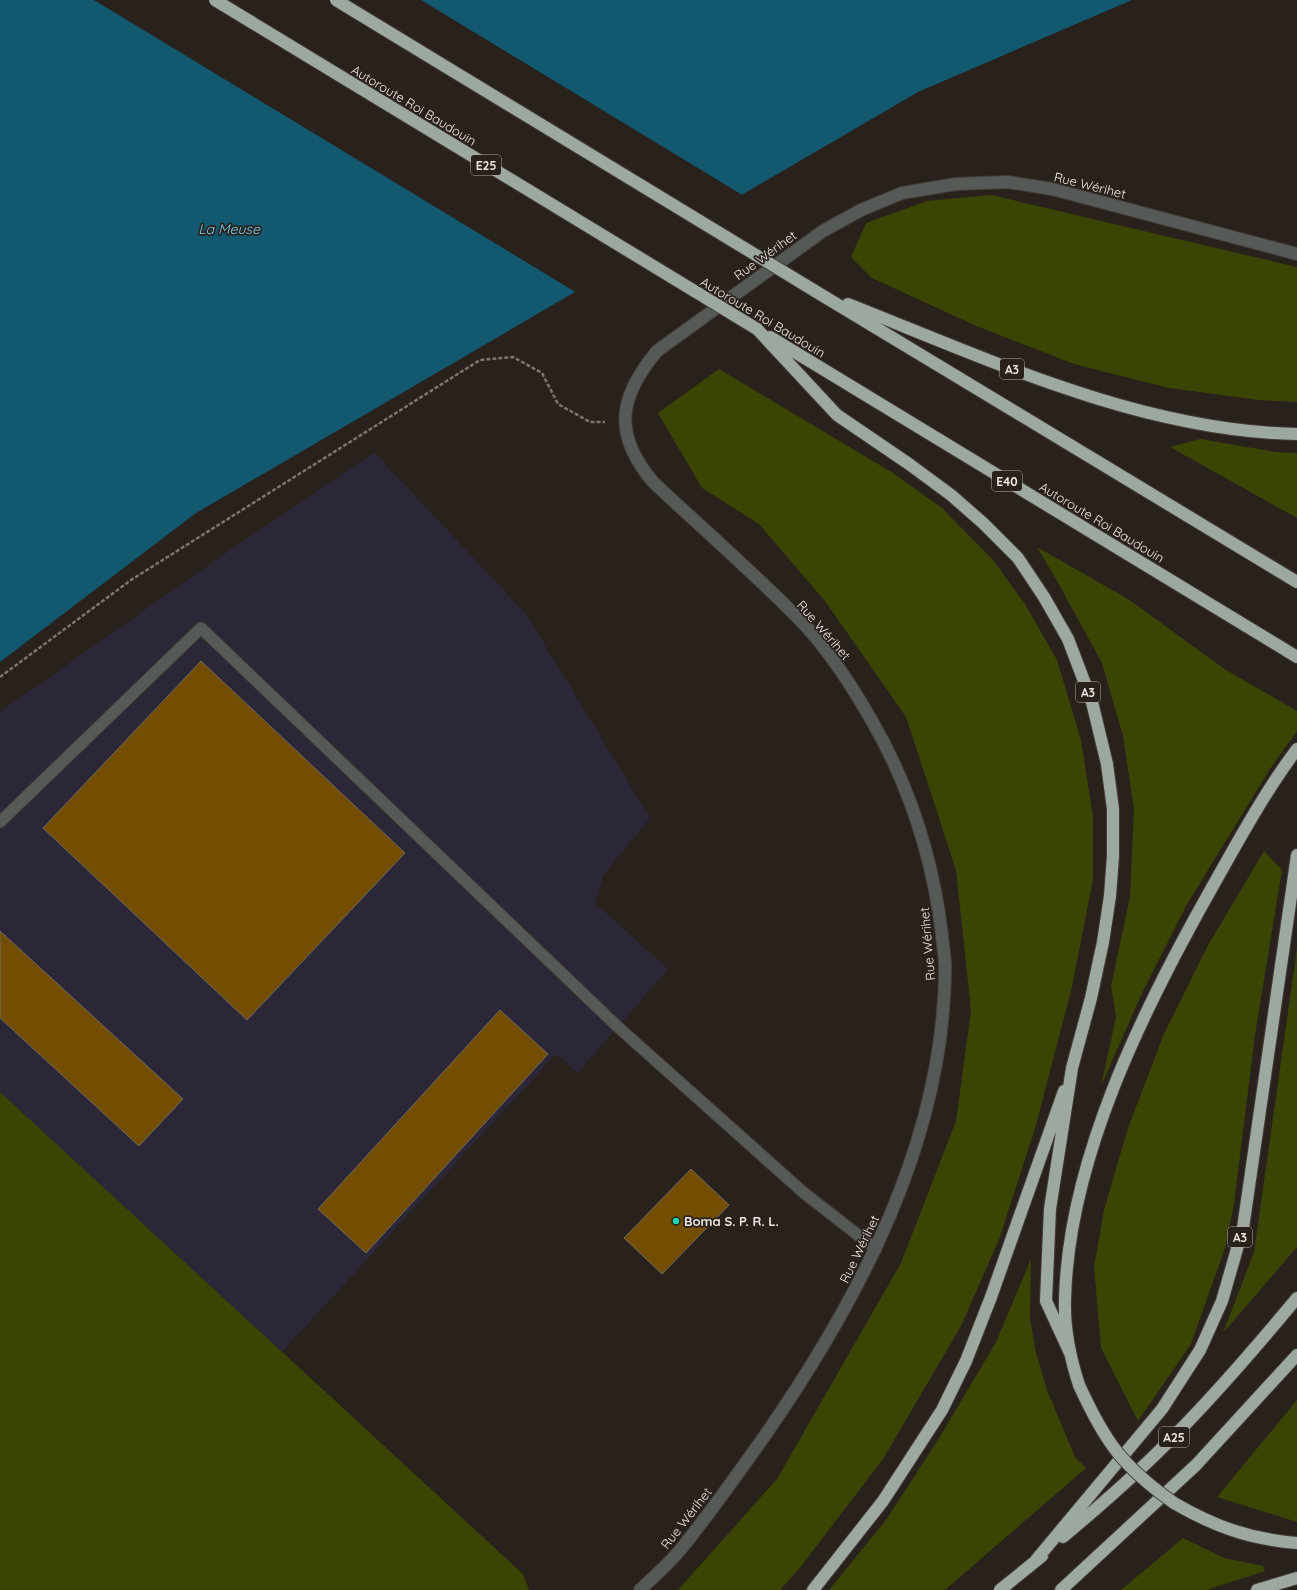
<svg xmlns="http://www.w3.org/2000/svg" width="1297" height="1590" font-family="Quicksand,sans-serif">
<rect width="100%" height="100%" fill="#29211c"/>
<path fill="#2c2737" d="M 374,452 L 526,614 L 650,818 L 604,874 L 595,903 L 668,969 L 578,1073 L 556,1054 L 282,1352 L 0,1092 L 0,712 L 210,564 Z"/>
<path fill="#3b4503" d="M 991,195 L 1297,267 L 1297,402 L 1259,400 L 1169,388 L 1074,364 L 974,325 L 872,278 L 851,257 L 866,223 L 927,201 Z
M 719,369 L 893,473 L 942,508 L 993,560 L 1025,604 L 1057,660 L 1081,740 L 1093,817 L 1093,879 L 1072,987 L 1036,1125 L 1000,1237 L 961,1326 L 883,1459 L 799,1569 L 780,1590 L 678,1590 L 777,1479 L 901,1263 L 956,1121 L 971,1010 L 956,870 L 906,717 L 825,601 L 759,524 L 702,488 L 658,413 Z
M 1200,439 L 1276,452 L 1297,453 L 1297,518 L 1170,447 Z
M 1037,547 L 1128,599 L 1226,670 L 1297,711 L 1297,731 L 1270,769 L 1186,906 L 1143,991 L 1101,1086 L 1116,1017 L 1111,986 L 1130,897 L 1134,809 L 1123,736 L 1102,663 L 1056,579 Z
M 1264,851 L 1282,870 L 1255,1035 L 1234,1204 L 1225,1248 L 1191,1344 L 1138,1421 L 1101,1348 L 1094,1267 L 1104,1210 L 1128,1128 L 1163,1036 L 1207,947 Z
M 1297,948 L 1297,1247 L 1223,1333 L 1254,1252 Z
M 0,1092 L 523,1574 L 529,1590 L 0,1590 Z
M 1031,1259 L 1030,1319 L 1036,1353 L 1047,1390 L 1075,1457 L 1086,1468 L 945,1590 L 829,1590 L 886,1520 L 941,1435 L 996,1342 Z
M 1297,1400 L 1297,1522 L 1217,1497 Z
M 1183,1538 L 1224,1558 L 1263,1566 L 1265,1571 L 1206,1590 L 1121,1590 Z"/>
<path fill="#12586f" d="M 0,0 L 1132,0 L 918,92 L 196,513 L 0,662 Z"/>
<path fill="#29211c" d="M 94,0 L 421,0 L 744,196 L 577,293 Z"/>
<path fill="#734e02" stroke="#706a61" d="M 201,661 L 405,853 L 247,1020 L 43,828 Z
M 0,931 L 183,1099 L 139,1146 L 0,1018 Z
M 500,1010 L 548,1054 L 366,1253 L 318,1209 Z
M 691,1169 L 729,1205 L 662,1274 L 624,1238 Z"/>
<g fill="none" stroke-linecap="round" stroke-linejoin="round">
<g stroke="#443d38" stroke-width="13">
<path id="lane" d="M 0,822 L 201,628 L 618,1027 L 804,1193 L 876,1249"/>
</g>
<g stroke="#443d38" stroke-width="14">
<path id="street" d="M 640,1590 C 653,1577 669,1564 681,1549 C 711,1512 739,1472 766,1434 C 860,1298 942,1143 945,974 C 946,961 943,948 942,935 C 933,860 910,787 872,721 C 852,686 828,649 800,620 C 753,572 702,528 653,482 C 613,434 618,398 657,351 L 823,231 L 861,210 L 902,193 L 956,184 L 1008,182 L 1052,189 L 1297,254"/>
</g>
<g stroke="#443d38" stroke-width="14">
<path id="highway" d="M 815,291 L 1297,582
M 848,304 C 990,360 1141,431 1297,434
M 757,329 L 837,415 L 909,464 L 951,495 L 983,523 L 1018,558 L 1044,597 L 1068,639 L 1092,702 L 1107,764 L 1113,809 L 1113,856 L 1110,896 L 1103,942 L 1091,998 L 1072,1068 L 1050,1209 L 1046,1301 L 1070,1353
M 770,337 L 1297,657
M 1079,1385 C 1070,1357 1064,1329 1065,1300 C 1068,1160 1143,1010 1210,891 C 1237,843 1264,793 1297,749
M 1174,1503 C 1215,1527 1250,1539 1297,1543
M 1063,1537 C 1101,1505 1139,1472 1173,1437 C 1217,1393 1257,1346 1297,1298
M 1036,1560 L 1162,1409 L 1200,1350 L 1222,1301 L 1243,1228 L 1297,855
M 813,1590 L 883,1501 L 942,1410 L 966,1361 L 991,1297 L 1064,1091
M 1000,1590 L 1042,1556
M 1061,1590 L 1196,1465 L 1297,1355
M 1257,1590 L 1297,1578"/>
</g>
<path stroke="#7c7571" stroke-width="2.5" stroke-dasharray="4 2" stroke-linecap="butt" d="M 0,677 L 131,580 L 480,360 L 513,357 L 542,373 L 558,404 L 590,422 L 605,422"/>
<use href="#lane" stroke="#565a57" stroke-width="11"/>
<use href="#street" stroke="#565a57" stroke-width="12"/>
<use href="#highway" stroke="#9da8a0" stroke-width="12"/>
<g stroke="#443d38" stroke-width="14" stroke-linecap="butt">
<path id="highway-bridge" d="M 215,0 L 757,329
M 336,0 L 815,291
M 1079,1385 C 1105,1442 1122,1466 1174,1503"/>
</g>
<use href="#highway-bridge" stroke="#9da8a0" stroke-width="12"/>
</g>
<circle fill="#18d5b2" stroke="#29211c" stroke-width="1.5" cx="676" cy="1221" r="4"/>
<g text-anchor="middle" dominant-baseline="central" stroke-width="3.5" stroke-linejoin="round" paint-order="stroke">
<g fill="#29211c" stroke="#b2aba7" stroke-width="1">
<rect x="471" y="155" width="30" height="20" rx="3"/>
<rect x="1000" y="359" width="24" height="20" rx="3"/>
<rect x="992" y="471" width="30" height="20" rx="3"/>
<rect x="1076" y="682" width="24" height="20" rx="3"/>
<rect x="1228" y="1227" width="24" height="20" rx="3"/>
<rect x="1159" y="1427" width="30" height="20" rx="3"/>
</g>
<g font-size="12" font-weight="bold" fill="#ede6e3">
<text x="486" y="165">E25</text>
<text x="1012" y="369">A3</text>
<text x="1007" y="481">E40</text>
<text x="1088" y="692">A3</text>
<text x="1240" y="1237">A3</text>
<text x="1174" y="1437">A25</text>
</g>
<g font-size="13" fill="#ede6e3" stroke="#29211c">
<text transform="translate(414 105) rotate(31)">Autoroute Roi Baudouin</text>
<text transform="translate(1090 185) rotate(14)">Rue Wérihet</text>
<text transform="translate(765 255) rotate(-36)">Rue Wérihet</text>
<text transform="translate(763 317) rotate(31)">Autoroute Roi Baudouin</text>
<text transform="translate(1102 522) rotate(31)">Autoroute Roi Baudouin</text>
<text transform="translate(824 630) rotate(49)">Rue Wérihet</text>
<text transform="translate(927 944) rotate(-95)">Rue Wérihet</text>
<text transform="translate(859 1249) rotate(-64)">Rue Wérihet</text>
<text transform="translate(686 1518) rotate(-52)">Rue Wérihet</text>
</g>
<g font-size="13" font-weight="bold" fill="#ede6e3" stroke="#29211c" text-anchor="start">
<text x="684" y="1221">Boma S. P. R. L.</text>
</g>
<g font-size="14" font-style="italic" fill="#7ad3f7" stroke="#29211c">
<text x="229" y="229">La Meuse</text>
</g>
</g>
</svg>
